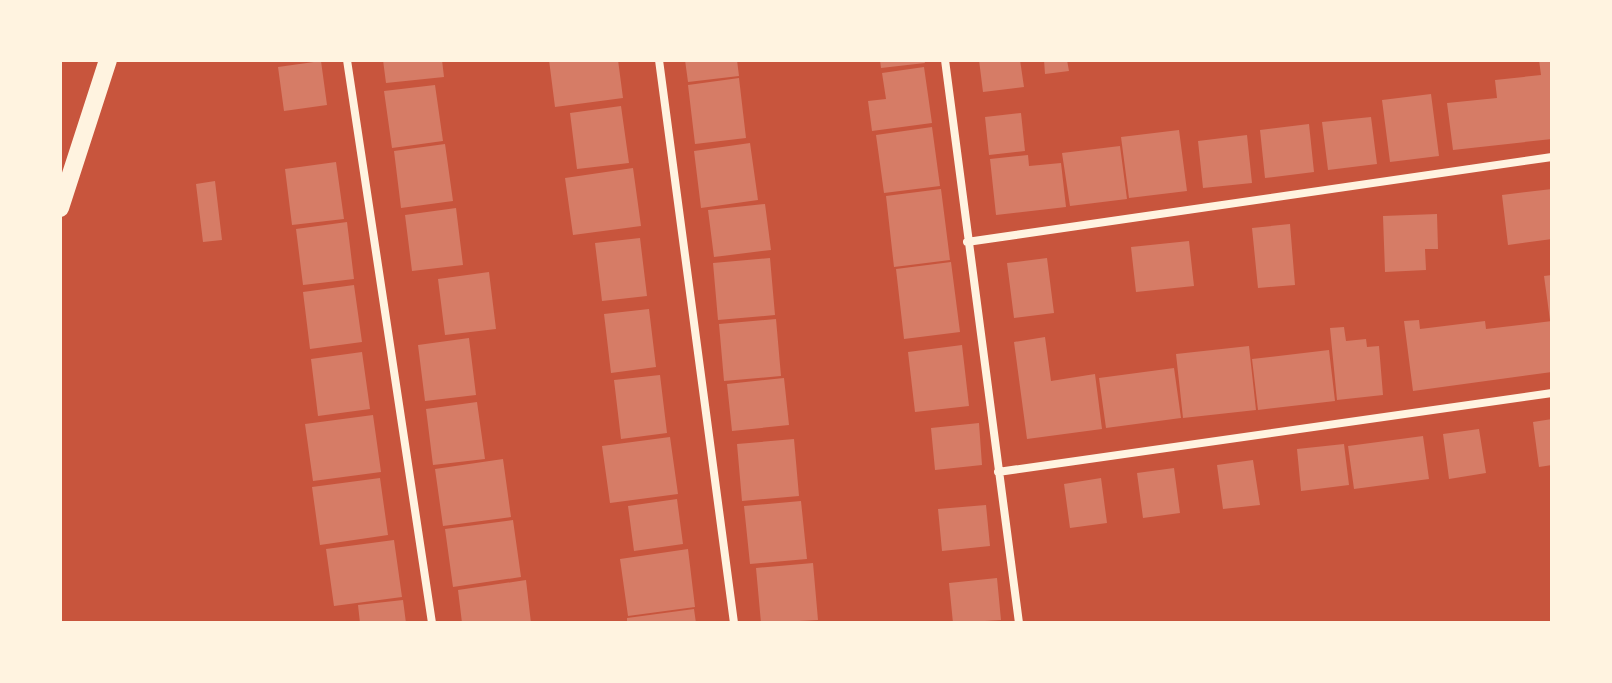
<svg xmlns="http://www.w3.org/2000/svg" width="1612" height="683" font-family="Helvetica,sans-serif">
<rect width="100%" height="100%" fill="#c8553d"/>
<path fill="#d67c66" d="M 383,60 L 442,60 L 444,77 L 386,83 Z
M 549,60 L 618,60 L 623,98 L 555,107 Z
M 685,60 L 737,60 L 739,76 L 688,82 Z
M 880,60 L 924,60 L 925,63 L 881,68 Z
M 979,60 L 1020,60 L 1024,87 L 983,92 Z
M 1044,60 L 1067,60 L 1069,71 L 1045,74 Z
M 1539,60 L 1552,60 L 1552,139 L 1453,150 L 1447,103 L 1497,98 L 1495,80 L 1541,75 Z
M 321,61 L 327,105 L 284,111 L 278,67 Z
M 924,67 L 932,123 L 872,131 L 868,101 L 886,99 L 882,73 Z
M 739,78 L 746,138 L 695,144 L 688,85 Z
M 435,85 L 443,141 L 392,148 L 384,91 Z
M 1431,94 L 1439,156 L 1390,162 L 1382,100 Z
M 621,106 L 629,163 L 577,169 L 570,113 Z
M 1021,113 L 1025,151 L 989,155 L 985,117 Z
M 1371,117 L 1377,164 L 1328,170 L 1322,122 Z
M 1309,124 L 1314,172 L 1265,178 L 1260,130 Z
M 932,127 L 940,186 L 884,193 L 876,135 Z
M 1179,130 L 1187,191 L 1129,198 L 1121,137 Z
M 1247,135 L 1252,183 L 1203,188 L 1198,141 Z
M 750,143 L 758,200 L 701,208 L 694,151 Z
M 445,144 L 453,201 L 401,208 L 394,151 Z
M 1120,146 L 1127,199 L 1070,206 L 1062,153 Z
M 1028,155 L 1029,166 L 1061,163 L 1066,207 L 996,215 L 990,159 Z
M 336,162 L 344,219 L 292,225 L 285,169 Z
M 633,168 L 641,226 L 573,235 L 565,178 Z
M 215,181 L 222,240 L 203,242 L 196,184 Z
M 941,189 L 950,260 L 894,267 L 886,196 Z
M 1552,189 L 1552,239 L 1508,245 L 1502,195 Z
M 765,204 L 771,250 L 714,257 L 708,210 Z
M 456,208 L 463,265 L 412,271 L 405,215 Z
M 1437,214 L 1438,249 L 1425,249 L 1426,270 L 1385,272 L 1383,216 Z
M 347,222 L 354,279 L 303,285 L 296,229 Z
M 1290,224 L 1295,285 L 1258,288 L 1252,228 Z
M 640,238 L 647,296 L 602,301 L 595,243 Z
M 1189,241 L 1194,286 L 1136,292 L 1131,247 Z
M 770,258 L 775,315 L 718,320 L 713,263 Z
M 1047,258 L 1054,313 L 1014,318 L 1007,263 Z
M 951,262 L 960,332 L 904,339 L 896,269 Z
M 489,272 L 496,329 L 445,335 L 438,279 Z
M 1552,275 L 1552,320 L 1550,320 L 1544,276 Z
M 354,285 L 362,342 L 310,349 L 303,292 Z
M 649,309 L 656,367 L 611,373 L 604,314 Z
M 776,319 L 781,376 L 724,381 L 719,324 Z
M 1419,320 L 1420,329 L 1485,321 L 1486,329 L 1552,321 L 1552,372 L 1413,391 L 1404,321 Z
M 1344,327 L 1346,341 L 1366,339 L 1367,347 L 1379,346 L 1383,395 L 1337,400 L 1330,328 Z
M 1045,337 L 1051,381 L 1095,374 L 1102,429 L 1027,439 L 1014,342 Z
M 469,338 L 476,395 L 425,401 L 418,345 Z
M 962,345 L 969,406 L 915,412 L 908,352 Z
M 1249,346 L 1256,410 L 1183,418 L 1176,354 Z
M 1329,350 L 1335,401 L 1258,410 L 1252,359 Z
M 362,352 L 370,409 L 318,416 L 311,359 Z
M 1174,368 L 1181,418 L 1106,428 L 1099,378 Z
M 660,375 L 667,433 L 621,439 L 614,380 Z
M 784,378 L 789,425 L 732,431 L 727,384 Z
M 477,402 L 485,459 L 433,465 L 426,409 Z
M 373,415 L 381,472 L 313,481 L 305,424 Z
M 1552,419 L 1552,465 L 1539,467 L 1533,422 Z
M 979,423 L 982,465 L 935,470 L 931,428 Z
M 1479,429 L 1486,473 L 1449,479 L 1443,434 Z
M 1423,436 L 1429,479 L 1354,489 L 1348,446 Z
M 670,437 L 678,494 L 610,503 L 602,446 Z
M 794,439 L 799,496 L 742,501 L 737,444 Z
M 1344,444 L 1349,485 L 1301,491 L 1297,449 Z
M 503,459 L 511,517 L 443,526 L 435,469 Z
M 1253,460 L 1260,505 L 1223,509 L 1217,465 Z
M 1174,468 L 1180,513 L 1143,518 L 1137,473 Z
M 380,478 L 388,535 L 320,545 L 312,487 Z
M 1101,478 L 1107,523 L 1070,528 L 1064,484 Z
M 677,499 L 683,544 L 634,551 L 628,506 Z
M 801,501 L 807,559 L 750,564 L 744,506 Z
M 986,505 L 990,546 L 942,551 L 938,509 Z
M 513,520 L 521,577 L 453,587 L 445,529 Z
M 394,540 L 402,597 L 334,606 L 326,549 Z
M 688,549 L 695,607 L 628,616 L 620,559 Z
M 813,563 L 818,620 L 761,623 L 756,568 Z
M 997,578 L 1001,620 L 953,623 L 949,583 Z
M 526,580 L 531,623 L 462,623 L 458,590 Z
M 403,600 L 406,623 L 360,623 L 358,605 Z
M 694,609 L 696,623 L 627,623 L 627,618 Z"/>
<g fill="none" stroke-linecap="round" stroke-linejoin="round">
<path stroke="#fff3e0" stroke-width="8" d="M 347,60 L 432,623
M 659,60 L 734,623
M 945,60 L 1019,623
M 967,242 L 1552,157
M 998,472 L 1552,393"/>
<path stroke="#fff3e0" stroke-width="18" d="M 60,208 L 108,60"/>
</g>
<rect width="1612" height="683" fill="none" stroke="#fff3e0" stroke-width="124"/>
</svg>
